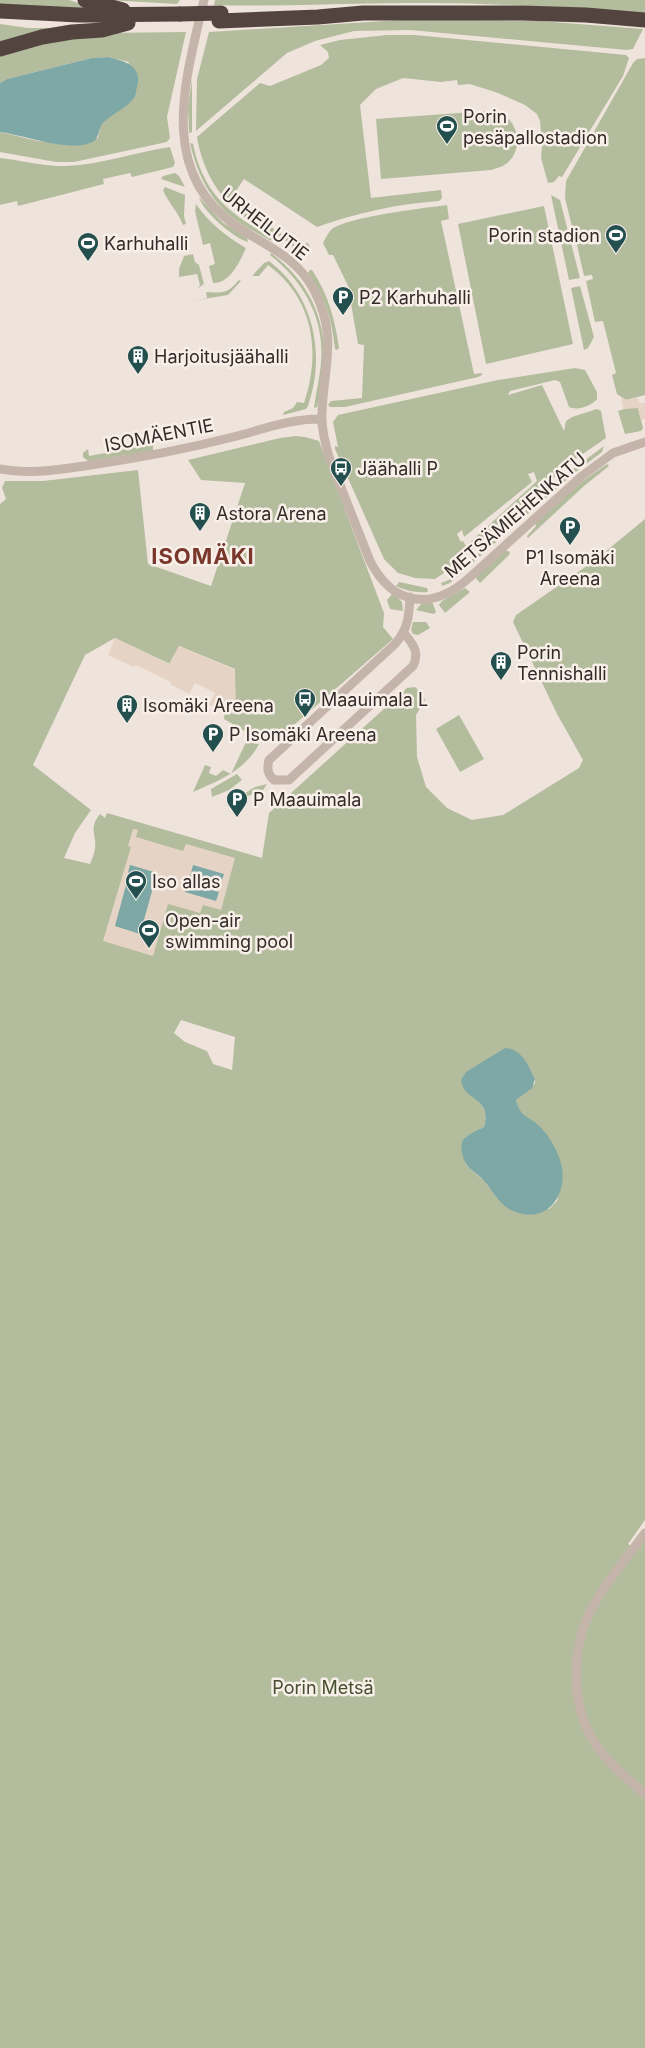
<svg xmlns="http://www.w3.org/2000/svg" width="645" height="2048" font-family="Inter,sans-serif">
<rect width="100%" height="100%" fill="#efe4dc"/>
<path fill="#b4bc9e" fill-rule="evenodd" d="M 0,0 L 69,0 L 97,9 L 0,6 Z
M 107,0 L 180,0 L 177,4 Z
M 215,0 L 645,0 L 645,14 C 567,8 489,2 411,3 C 345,3 279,7 214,5 Z
M 417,19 L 540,21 L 643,29 L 633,49 L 627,50 L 410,30 L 354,31 L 315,41 L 287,53 L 196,131 L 197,79 L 209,32 Z
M 0,24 L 28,28 L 67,28 L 0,45 Z
M 186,32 L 167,117 L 170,138 L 167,142 L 74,162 L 56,162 L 0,152 L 0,132 L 38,141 L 55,142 L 98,138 L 101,124 L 110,116 L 129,62 L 108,57 L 92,58 L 7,79 L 0,83 L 0,54 L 28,46 L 104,33 Z
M 387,35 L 415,35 L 626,55 L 629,58 L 623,76 L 562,177 L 559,176 L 554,182 L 548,183 L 541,158 L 542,146 L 540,121 L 537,114 L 525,105 L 498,93 L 470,84 L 458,85 L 457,80 L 441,82 L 403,78 L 376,89 L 360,105 L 371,198 L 441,190 L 442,198 L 439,201 C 397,204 356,213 317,227 L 244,179 L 230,200 L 303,248 L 307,242 L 310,247 L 303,255 C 297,250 291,245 285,240 C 272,231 255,225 242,215 C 217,196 202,168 197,137 L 260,83 L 270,86 L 321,65 L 329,58 L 328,52 L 320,45 L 340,40 Z
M 645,58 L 645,395 L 626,400 L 617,394 L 612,375 L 616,373 L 603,321 L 595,322 L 586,281 L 593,279 L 592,275 L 584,276 L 575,236 L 582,234 L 580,229 L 573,231 L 565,198 L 566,181 L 633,63 L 637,59 Z
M 192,80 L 192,132 L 189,133 L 188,106 Z
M 486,111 C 491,112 498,112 502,114 C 520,124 523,151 506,164 C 502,167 496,168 491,170 L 381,179 L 376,119 Z
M 190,143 L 193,144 C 204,195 229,213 272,238 L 271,241 C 260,234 248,229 237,221 C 211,203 197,174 190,143 Z
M 170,147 L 175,163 L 173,167 L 132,177 L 130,173 L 103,179 L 104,184 L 18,206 L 17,201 L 0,205 L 0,158 C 21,160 45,167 66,166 C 101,165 135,152 170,147 Z
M 175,173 L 179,176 L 185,187 L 161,179 L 163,176 Z
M 165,187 L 185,195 L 184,216 L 186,224 L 183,225 C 178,211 168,203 163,190 Z
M 551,195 L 560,200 L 580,278 L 569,280 Z
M 199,197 L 222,222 L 247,238 L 248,242 C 234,238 203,212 199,197 Z
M 196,204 C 210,224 226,236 246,248 C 240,261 230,284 213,283 L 209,266 L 215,264 L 210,243 L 203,245 L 195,211 Z
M 447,205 L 449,219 L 441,221 L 474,374 L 482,373 L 482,375 L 478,377 L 345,407 L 330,407 L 328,405 L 331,401 L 362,398 L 364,345 L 358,344 L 350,298 L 352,294 L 333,255 L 329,255 L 323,243 C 325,239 328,233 331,230 C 345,217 425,208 447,205 Z
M 544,206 L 573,344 L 486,364 L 458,224 Z
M 271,253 C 323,292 334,346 317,407 L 314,408 C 316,392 320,377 321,362 C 325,318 303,281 270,255 Z
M 193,254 L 195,262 L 199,265 L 204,284 L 198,288 L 200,285 L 197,274 L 179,277 L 179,269 L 184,256 Z
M 269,261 C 314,295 326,354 308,406 L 306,409 L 283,415 L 284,412 L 293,408 L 297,402 L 304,403 C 321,352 314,299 268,265 L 259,276 L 252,276 L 264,263 Z
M 310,270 L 312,270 C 328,294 335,319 339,348 L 337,350 L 335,349 C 332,320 325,297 308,273 Z
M 239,280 L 241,281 L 228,295 L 191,301 L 207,298 L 206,292 C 223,293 227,294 239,280 Z
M 580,286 L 594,337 L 588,348 L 584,350 L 571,288 Z
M 575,368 L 585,370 L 597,392 L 597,399 C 591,406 578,411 569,407 L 560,382 L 555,380 L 510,391 L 508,395 L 542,385 L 564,431 L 566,421 L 572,417 L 597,409 L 601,411 L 606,438 L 574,460 L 447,571 L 435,579 L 415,578 L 398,573 L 384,559 L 335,449 L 335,446 L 338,447 L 333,422 L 338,415 L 498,380 ZM 534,472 L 537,481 L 466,546 L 463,541 L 461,542 L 457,534 L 462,530 L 464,537 L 532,482 L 528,474 Z
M 630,407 L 638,408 L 643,428 L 641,431 L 625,434 L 618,411 Z
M 296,436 L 305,437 L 319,441 L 384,613 L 383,627 L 393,639 L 279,738 L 262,734 L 251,735 L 224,719 L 225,710 L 234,714 L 235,669 L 179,646 L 170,664 L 115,638 L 85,655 L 33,765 L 91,810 L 75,833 L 64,858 L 90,864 C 92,859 94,854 95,849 C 97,835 88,829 100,814 L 105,818 L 107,813 L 262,858 L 269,813 L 407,688 L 415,687 L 423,695 L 425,700 L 416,715 L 417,757 L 426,787 L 447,808 L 472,820 L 503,815 L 579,768 L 583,760 L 557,714 L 513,622 L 516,615 L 594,561 L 645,519 L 645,1520 L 628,1544 L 634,1548 L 645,1533 L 645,2048 L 0,2048 L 0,504 L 6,499 L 2,488 L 5,481 L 43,481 L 138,470 L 148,564 L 211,586 L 245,483 L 201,480 L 188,460 L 280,438 ZM 181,1020 L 235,1037 L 232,1070 L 213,1064 L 207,1051 L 185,1042 L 174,1033 ZM 525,1061 L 535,1079 L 535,1083 L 516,1100 L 519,1111 L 525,1116 L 562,1181 L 557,1201 L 549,1209 L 500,1201 L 483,1180 L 466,1165 L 462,1147 L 467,1136 L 484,1127 C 487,1114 485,1108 477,1098 Z
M 153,444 L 153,451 L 88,461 L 83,457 L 83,453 L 88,449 L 89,456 Z
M 604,446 L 602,452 L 573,474 L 450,583 L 442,586 L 441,583 L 449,580 L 565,475 Z
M 607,464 L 609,466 L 584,486 L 528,538 L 527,536 L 536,526 L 535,523 L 583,481 Z
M 505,550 L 510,552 L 509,555 L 480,583 L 475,577 Z
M 399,582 L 427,588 L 428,592 C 416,593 407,591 396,586 Z
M 465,588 L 470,592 L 445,613 L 439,605 L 442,601 Z
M 393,593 L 402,602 L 403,611 L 390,609 L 387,600 Z
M 431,599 L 436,612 L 434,614 L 416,610 L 423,602 Z
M 413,622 L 426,622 L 430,628 L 418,635 L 413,634 L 411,630 Z
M 459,715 L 484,759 L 460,772 L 436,729 Z
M 246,742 L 259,744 C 246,770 218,781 193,792 L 205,765 L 211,767 L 209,773 L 216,776 L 223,770 L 231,774 Z
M 237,774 L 242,780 L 229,790 L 212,797 L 211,789 Z
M 267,784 L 263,790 L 224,806 L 255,787 Z"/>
<path fill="#e5d4c5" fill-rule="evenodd" d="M 621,397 L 626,400 L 637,397 L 639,403 L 645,403 L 645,419 L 641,420 L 638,408 L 623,409 Z
M 115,638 L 169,664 L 179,646 L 235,670 L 236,710 L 234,714 L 209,705 L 215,693 L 195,683 L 189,694 L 170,684 L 171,682 L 136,665 L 134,667 L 108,655 Z
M 133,829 L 138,830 L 136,837 L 183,851 L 186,844 L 235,858 L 221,910 L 203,905 L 200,913 L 168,904 L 153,956 L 103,941 L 131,847 L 128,846 ZM 130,865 L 157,873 L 140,933 L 115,926 L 130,874 L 128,873 Z"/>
<path fill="#7ea8a6" d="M 108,57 C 125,61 143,66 137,87 C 136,90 136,96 134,98 C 128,107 112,114 104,122 C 97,128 101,140 90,143 C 68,152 24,135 0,132 L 0,83 L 7,79 L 92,58 Z
M 130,865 L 157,873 L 140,934 L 115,926 L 129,874 L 128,873 Z
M 193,865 L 224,874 L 220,886 L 190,877 Z
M 188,883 L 219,892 L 216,901 L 185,892 Z
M 505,1048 C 522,1049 528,1065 535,1079 L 532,1088 L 516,1100 C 521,1118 526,1114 538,1125 C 550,1136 559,1152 562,1168 C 567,1199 543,1226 511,1210 C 499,1204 492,1190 483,1180 C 478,1174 470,1170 466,1164 C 463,1159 460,1147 462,1142 C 465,1135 478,1130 484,1127 C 492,1095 464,1103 461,1080 L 466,1072 Z"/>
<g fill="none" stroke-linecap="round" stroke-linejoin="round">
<path stroke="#c5b4a9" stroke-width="9" d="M 204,0 C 186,78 156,171 236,226 C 266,246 296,256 314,290 C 338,337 324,364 322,412 C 321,427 325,442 329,457 L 370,561 C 393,606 432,611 469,578 L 582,476 L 613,453 L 645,442
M 0,469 C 30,475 61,469 91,465 C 139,458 186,449 233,437 C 261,430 292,418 322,419
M 404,633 C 413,644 420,652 413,666 L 289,780 L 274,780 C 267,774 267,768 269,760 L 395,644 C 408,629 409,617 410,597
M 645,1533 C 629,1555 610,1577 596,1601 C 573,1639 569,1692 589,1733 C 601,1757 625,1777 645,1794"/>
<path stroke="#534440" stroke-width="15" d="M 85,0 L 123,10
M 0,11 L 79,15 L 180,14
M 219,21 L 318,17 L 363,13 L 522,13 L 586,15 L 645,20
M 0,49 L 42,37 L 72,32 L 102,30 L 128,23"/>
<path stroke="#534440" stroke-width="15" d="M 180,14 L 221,13"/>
</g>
<defs>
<g id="stadium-pin" transform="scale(1.125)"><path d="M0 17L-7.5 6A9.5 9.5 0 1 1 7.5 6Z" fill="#23504f" stroke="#f7efe8"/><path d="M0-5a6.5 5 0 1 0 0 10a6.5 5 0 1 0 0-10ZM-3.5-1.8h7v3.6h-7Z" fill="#fff"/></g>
<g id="parking-pin" transform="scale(1.125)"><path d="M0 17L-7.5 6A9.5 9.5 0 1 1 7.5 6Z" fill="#23504f" stroke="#f7efe8"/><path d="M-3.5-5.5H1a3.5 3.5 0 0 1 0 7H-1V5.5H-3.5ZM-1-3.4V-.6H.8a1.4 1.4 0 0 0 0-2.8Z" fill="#fff"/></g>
<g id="building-pin" transform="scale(1.125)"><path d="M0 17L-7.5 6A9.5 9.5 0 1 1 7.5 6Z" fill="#23504f" stroke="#f7efe8"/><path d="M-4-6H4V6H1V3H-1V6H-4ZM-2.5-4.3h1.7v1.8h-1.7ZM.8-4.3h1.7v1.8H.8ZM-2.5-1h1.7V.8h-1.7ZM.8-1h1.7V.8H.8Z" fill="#fff"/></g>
<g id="bus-pin" transform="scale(1.125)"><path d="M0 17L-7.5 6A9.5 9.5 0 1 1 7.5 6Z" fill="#23504f" stroke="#f7efe8"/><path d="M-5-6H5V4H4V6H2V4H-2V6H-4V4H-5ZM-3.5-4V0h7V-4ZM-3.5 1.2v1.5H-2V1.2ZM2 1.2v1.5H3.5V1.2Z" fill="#fff"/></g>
</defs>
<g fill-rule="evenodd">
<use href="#stadium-pin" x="447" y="126"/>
<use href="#stadium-pin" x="616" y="235"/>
<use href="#stadium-pin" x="88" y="243"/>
<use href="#parking-pin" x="343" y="297"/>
<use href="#building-pin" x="138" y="356"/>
<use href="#bus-pin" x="341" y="468"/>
<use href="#building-pin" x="200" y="513"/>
<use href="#parking-pin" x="570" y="527"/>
<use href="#building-pin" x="501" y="662"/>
<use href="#bus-pin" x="305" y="699"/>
<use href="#building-pin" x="127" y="705"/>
<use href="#parking-pin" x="213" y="734"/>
<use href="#parking-pin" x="237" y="799"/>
<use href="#stadium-pin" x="136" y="881"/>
<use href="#stadium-pin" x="149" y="930"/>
</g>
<g text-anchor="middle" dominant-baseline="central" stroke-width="5" stroke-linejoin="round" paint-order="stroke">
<g font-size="18" fill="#332b28" stroke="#f7efe8" text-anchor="start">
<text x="463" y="116">Porin<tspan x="463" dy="21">pesäpallostadion</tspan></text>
<text x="600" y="235" text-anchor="end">Porin stadion</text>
<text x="104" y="243">Karhuhalli</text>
<text x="359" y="297">P2 Karhuhalli</text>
<text x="154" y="356">Harjoitusjäähalli</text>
<text x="357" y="468">Jäähalli P</text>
<text x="216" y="513">Astora Arena</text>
<text x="570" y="557" text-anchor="middle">P1 Isomäki<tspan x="570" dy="21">Areena</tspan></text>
<text x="517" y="652">Porin<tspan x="517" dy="21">Tennishalli</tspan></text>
<text x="321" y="699">Maauimala L</text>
<text x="143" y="705">Isomäki Areena</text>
<text x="229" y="734">P Isomäki Areena</text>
<text x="253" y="799">P Maauimala</text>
<text x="152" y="881">Iso allas</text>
<text x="165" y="920">Open-air<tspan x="165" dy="21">swimming pool</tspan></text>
</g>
<g font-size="18" fill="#332b28" stroke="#f7efe8">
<text transform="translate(265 224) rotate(38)">URHEILUTIE</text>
<text transform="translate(159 435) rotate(-11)">ISOMÄENTIE</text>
<text transform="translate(515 515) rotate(-41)">METSÄMIEHENKATU</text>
</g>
<g font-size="18" fill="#464f2f" stroke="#f7efe8">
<text x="323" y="1687">Porin Metsä</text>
</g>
<g font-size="22" font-weight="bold" letter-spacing="1" fill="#79372b" stroke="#f7efe8">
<text x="203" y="556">ISOMÄKI</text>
</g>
</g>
</svg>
